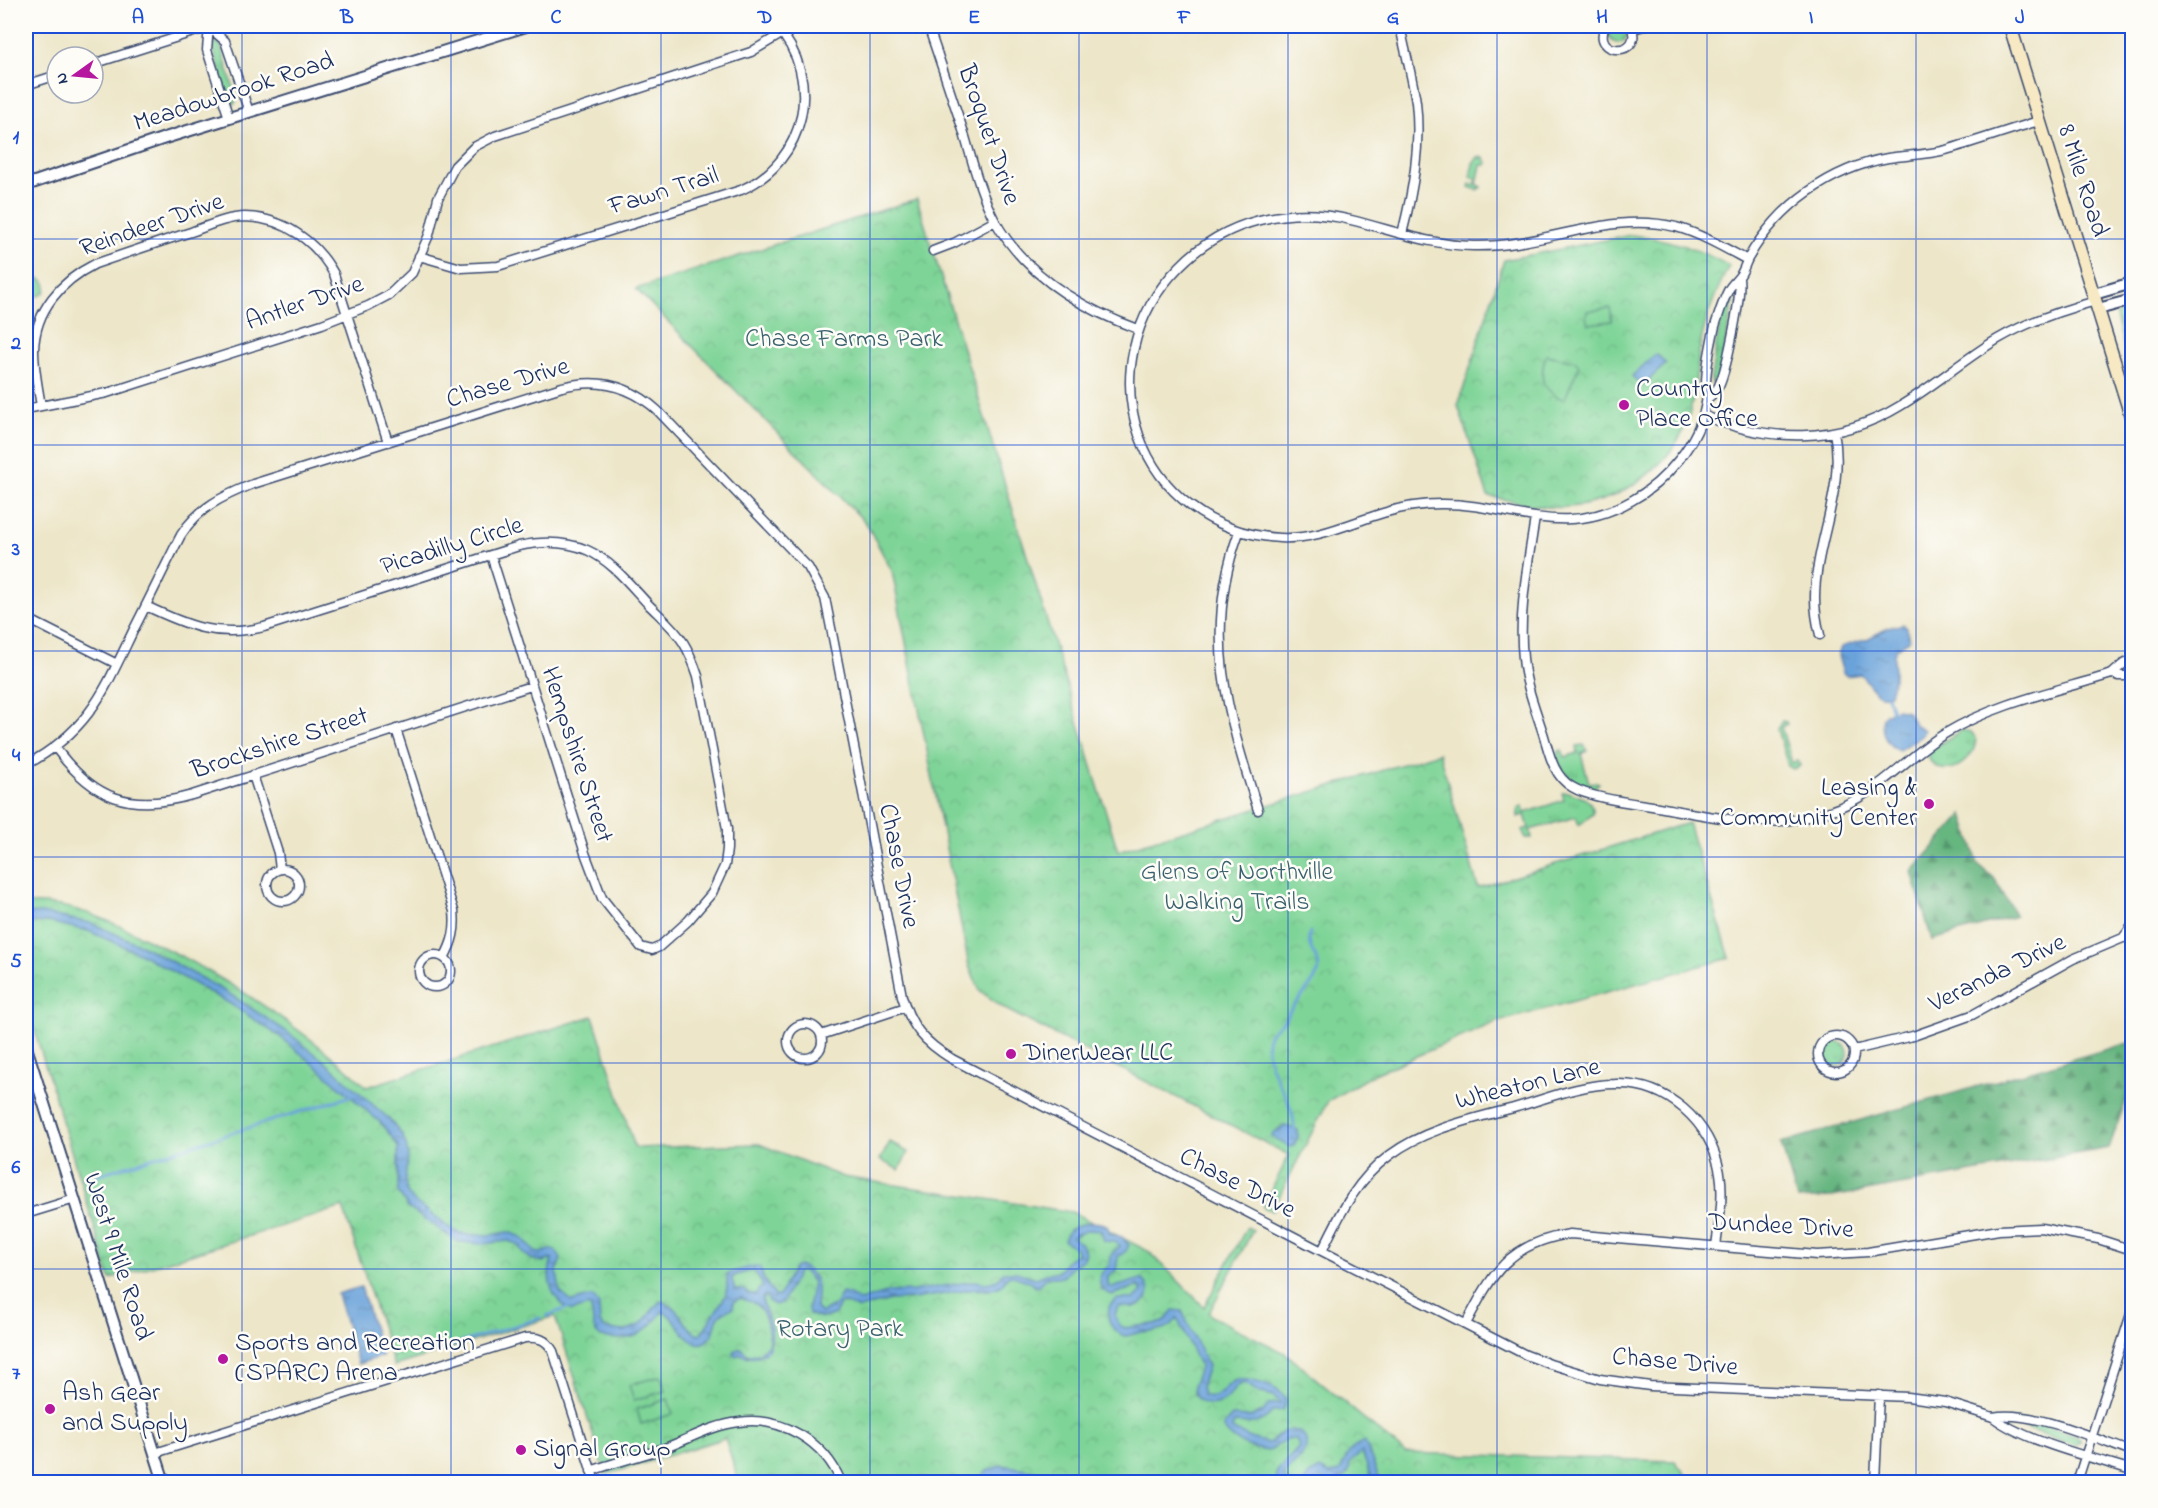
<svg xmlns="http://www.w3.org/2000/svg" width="2158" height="1508" font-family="'Indie Flower',sans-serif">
<defs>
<pattern id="grass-tufts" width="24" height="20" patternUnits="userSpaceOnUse" patternTransform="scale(1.5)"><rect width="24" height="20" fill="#7ed497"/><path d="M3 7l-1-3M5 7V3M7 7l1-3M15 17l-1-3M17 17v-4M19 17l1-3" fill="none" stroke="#6cb685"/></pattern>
<pattern id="forest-firs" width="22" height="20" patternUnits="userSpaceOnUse" patternTransform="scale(1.5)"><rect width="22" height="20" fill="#66b680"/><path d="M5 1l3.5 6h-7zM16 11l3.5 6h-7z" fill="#53946c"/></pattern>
<pattern id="park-crowns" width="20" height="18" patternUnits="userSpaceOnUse" patternTransform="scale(1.5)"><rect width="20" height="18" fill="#7ed497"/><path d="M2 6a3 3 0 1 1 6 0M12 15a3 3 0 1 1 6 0" fill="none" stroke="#6cb685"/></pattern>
<pattern id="water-ripples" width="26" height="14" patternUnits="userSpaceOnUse" patternTransform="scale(1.5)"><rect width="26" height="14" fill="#6ba3da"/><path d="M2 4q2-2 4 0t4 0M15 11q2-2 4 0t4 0" fill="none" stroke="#5785b4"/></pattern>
</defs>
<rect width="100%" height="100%" fill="#fdfcf7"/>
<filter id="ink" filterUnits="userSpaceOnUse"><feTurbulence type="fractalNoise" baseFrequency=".0167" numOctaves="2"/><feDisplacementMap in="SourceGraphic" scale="12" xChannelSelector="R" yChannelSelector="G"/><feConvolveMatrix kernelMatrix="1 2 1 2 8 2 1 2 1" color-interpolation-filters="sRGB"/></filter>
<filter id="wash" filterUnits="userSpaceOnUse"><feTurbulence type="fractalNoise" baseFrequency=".008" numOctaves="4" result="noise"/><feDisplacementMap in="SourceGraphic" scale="24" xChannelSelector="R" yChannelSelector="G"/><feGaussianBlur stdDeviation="1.35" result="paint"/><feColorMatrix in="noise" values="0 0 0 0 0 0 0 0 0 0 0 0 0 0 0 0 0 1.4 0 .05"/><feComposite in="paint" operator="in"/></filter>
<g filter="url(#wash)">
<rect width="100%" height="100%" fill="#ede6c9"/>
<path fill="url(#grass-tufts)" stroke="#4c827a" stroke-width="1.5" d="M1609 34a9 9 0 1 1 18 0a9 9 0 1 1-18 0Z
M 215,42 L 220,44 L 237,99 L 234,104 L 229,102 L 212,46 Z
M 1478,157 L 1484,158 L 1487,162 L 1486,165 L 1481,165 L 1477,184 L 1482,187 L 1477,190 L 1469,187 L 1470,184 L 1476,184 L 1477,179 L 1471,177 L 1473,163 Z
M28 287a9 9 0 1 1 18 0a9 9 0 1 1-18 0Z
M 1735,290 L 1722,361 L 1716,383 L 1712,384 L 1711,379 C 1714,358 1721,303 1735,290 Z
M 2132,305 L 2132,376 L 2116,316 L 2121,308 Z
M 1782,721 L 1786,722 L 1787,724 L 1781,727 L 1792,763 L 1798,761 L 1800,766 L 1793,769 L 1788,766 L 1777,729 Z
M 1962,730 L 1971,732 L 1976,738 C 1976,761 1944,783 1929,759 L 1930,750 Z
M 1584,745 L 1587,751 L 1581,754 L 1589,783 L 1596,782 L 1599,783 L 1593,789 C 1575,785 1563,775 1557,758 L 1559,751 L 1562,750 L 1565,757 L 1578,753 L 1577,746 Z
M 1567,792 C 1579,796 1595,799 1593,814 L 1579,825 L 1576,817 L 1530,830 L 1532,838 L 1526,838 L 1522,830 L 1529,828 L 1525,815 L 1518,817 L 1518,808 L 1522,806 L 1525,813 L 1564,800 L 1562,793 Z
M1824 1054a12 12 0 1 1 24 0a12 12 0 1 1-24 0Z
M 2008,1419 L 2032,1422 L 2078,1437 L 2080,1442 L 2075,1445 L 2030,1430 Z"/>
<path fill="url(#forest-firs)" stroke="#40726f" stroke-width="1.5" d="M 1963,814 L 1978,864 L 1994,878 L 2016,916 L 1932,940 L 1912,872 Z
M 2132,1042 L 2132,1083 L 2109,1148 L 1832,1197 L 1797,1199 L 1781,1143 Z"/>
<path fill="url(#park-crowns)" stroke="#4c827a" stroke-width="1.5" d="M 917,199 L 1118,851 L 1439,753 L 1478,888 L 1688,823 L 1730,958 L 1494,1023 L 1372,1075 L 1328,1101 L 1272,1211 L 1263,1207 L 1289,1155 L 1007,1010 L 980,991 L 969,966 L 892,571 L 866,523 L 636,289 Z
M 1631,235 C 1669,239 1695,247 1729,266 C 1716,291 1705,319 1700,347 C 1696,369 1696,394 1689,415 C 1674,466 1620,503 1569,507 C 1542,510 1514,501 1488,496 L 1458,406 L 1504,260 Z
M 26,904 C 70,901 108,920 147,939 C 228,978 301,1026 367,1087 L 593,1016 L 635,1148 L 759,1144 L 843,1177 L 1072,1212 L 1150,1252 L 1204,1307 L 1247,1227 L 1253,1230 L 1209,1313 L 1213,1317 L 1285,1353 L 1405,1453 L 1675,1461 L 1691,1482 L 739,1482 L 725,1438 L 606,1475 L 555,1316 L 394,1366 L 343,1207 L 110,1279 L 26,1002 Z"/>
<path fill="#7ed497" stroke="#4c827a" stroke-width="1.5" d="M 1610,308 L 1612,321 L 1589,324 L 1586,318 L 1587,311 Z
M 1546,355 L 1576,361 L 1579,366 L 1564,400 C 1540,389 1539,379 1546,355 Z
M 890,1142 L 908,1152 L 899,1170 L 880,1160 Z
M 661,1376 L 665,1391 L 634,1400 L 629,1385 Z
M 668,1399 L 673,1414 L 641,1424 L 637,1409 Z"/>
<path fill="url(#water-ripples)" stroke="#43699c" stroke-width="1.5" fill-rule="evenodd" d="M 1656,354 L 1666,364 L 1642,386 L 1632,376 Z
M 1903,624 L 1907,628 L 1909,640 L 1896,649 L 1894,654 L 1894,679 L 1890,694 C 1874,700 1870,682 1860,674 L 1847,676 L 1843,673 L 1838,656 L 1841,647 L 1867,639 L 1888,628 Z
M 1897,709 L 1907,711 L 1914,724 L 1924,730 L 1922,735 L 1899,750 C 1885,745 1880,731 1883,717 L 1887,713 Z
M 40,913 L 91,923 L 145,947 L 228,993 L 286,1031 L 323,1060 L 388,1118 L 402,1135 L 406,1144 L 408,1156 L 405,1180 L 407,1193 L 414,1201 L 455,1231 L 468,1235 L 490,1235 L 508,1232 L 522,1237 L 535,1252 L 541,1253 L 549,1250 L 555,1250 L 561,1258 L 557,1272 L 560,1292 L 572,1302 L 589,1297 L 593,1297 L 599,1305 L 600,1323 L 605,1329 L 625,1331 L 640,1325 L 660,1301 C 681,1307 681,1322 696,1334 L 701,1334 L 725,1297 L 727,1287 L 727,1274 C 730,1272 750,1267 756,1266 L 760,1267 L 764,1280 L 776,1297 L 780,1295 L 787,1280 L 795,1267 L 802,1266 C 822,1280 817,1286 816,1308 L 821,1313 L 835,1305 L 842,1293 L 848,1294 L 860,1301 L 890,1292 L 913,1291 L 974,1281 L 987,1283 L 997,1280 L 1003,1272 L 1016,1272 L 1036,1278 L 1046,1274 L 1059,1271 L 1067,1260 L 1077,1254 L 1076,1249 L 1064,1240 L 1069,1230 C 1081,1223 1094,1219 1107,1225 L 1110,1234 L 1122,1237 L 1129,1245 L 1126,1251 L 1118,1257 L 1116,1270 L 1108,1277 L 1108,1285 L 1112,1288 L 1141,1279 C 1155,1287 1148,1305 1133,1307 C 1128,1308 1123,1306 1118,1307 L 1115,1315 L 1120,1326 L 1126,1328 C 1134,1326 1160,1324 1164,1322 C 1168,1319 1170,1313 1173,1310 L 1182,1311 L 1208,1366 L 1201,1387 L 1203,1395 C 1221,1402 1224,1382 1239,1379 C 1253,1380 1297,1389 1283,1410 L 1273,1411 C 1263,1424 1250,1425 1235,1423 L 1232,1427 L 1233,1430 L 1253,1439 L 1268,1443 C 1275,1440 1281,1431 1288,1430 C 1292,1430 1299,1431 1302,1434 C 1317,1449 1292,1463 1285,1474 L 1285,1482 L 1277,1482 L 1276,1474 L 1278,1470 L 1299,1447 L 1296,1439 L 1287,1439 L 1269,1451 C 1252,1449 1230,1442 1223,1426 L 1232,1416 L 1250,1417 L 1263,1412 L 1269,1404 L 1279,1403 L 1279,1401 L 1273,1396 L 1258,1392 L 1245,1383 C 1232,1385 1233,1396 1224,1401 C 1211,1409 1191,1403 1194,1385 C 1195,1379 1199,1373 1200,1367 L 1177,1318 C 1169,1332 1156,1330 1141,1332 C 1136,1333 1131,1335 1126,1336 C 1111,1332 1105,1319 1110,1305 L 1117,1299 L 1134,1299 L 1142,1291 L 1138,1286 L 1112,1295 L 1102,1290 C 1097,1279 1100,1272 1109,1266 L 1112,1253 L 1120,1246 L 1115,1242 L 1104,1241 L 1101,1231 L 1088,1230 L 1074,1236 L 1073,1237 L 1081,1244 L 1086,1252 L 1084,1259 L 1073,1266 L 1063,1277 L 1047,1277 L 1036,1287 L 1028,1281 L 1010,1275 L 1006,1278 L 1001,1286 L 989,1290 L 975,1289 L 914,1299 L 890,1300 L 860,1309 L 843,1303 L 840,1304 L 835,1314 C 827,1318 818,1319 809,1314 L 808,1308 L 813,1282 L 802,1270 L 798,1272 L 783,1302 L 775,1305 L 769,1302 L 765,1295 L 762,1299 C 766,1317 777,1331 768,1350 C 758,1358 752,1359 740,1354 L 736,1356 L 733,1355 L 734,1351 L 741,1348 L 748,1355 L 759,1354 L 769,1343 C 769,1331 766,1309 754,1303 C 749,1301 746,1301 741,1298 L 733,1302 L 733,1308 C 706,1316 723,1332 705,1342 C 687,1351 677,1316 663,1311 C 645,1335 632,1343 601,1337 C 587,1326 597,1317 589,1306 L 572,1311 C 551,1300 545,1280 552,1259 L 543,1262 L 531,1259 L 523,1253 L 517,1244 L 508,1241 L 483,1244 L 458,1242 L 408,1208 L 398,1192 L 398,1146 L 382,1124 L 317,1067 L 279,1036 L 232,1005 L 141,954 L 88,931 L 48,922 L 26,923 L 26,914 ZM 754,1270 L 763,1286 L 759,1289 L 756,1295 L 748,1294 L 745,1290 L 735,1290 L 732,1280 L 734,1276 Z
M 1285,1126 L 1298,1130 L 1298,1137 L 1294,1146 L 1290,1147 L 1271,1137 L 1274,1132 Z
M 361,1287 L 382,1356 L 358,1364 L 337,1294 Z
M 1365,1442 L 1379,1477 L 1384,1482 L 1373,1482 L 1372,1481 L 1362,1452 L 1350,1463 L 1349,1471 L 1344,1478 L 1331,1482 L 1320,1478 L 1313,1482 L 1304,1482 L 1309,1475 L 1320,1469 L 1329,1474 L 1339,1472 C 1347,1460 1347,1446 1365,1442 Z
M 1002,1465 L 1036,1471 L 1076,1482 L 976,1482 L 987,1471 Z"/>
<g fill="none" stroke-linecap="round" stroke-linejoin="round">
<path stroke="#6ba3da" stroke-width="3" d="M 1887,696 L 1892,711
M 1294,1131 C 1296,1101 1270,1079 1267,1049 C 1265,1029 1276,1031 1285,1019 C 1287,1016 1289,1011 1292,1008 C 1301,997 1310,988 1317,975 C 1325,961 1304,950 1310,932
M 84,1179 L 354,1095
M 547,1316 L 570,1307
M 437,1350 L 540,1318"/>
</g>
</g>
<g filter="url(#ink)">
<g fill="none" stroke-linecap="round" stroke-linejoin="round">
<g stroke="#3a4a6e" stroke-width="11">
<path id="minor" d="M 209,26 L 207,50 L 229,118
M 928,26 C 940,60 951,95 963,130 C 972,160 980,193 995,221 C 1026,276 1080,308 1138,329
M 1400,26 C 1405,51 1412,76 1416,102 C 1421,147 1413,191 1402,234
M 1605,26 C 1591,57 1645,57 1631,26
M 209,27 L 225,41 L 249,112
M 1633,29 L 1644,26
M 93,64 L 209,27
M 26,85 L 57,75
M 933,251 L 954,243 L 995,221
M 419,256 L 461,268 L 498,266 L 741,190 C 806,162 824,78 776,26
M 1747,260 C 1725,248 1701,234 1676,227 C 1608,210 1543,248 1474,246 C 1432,246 1392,230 1351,220 C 1289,205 1225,220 1180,266 C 1081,365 1137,529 1280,538 C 1316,540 1350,523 1383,513 C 1402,507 1421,504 1441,504 C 1511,503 1560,541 1631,501 C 1666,482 1699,442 1706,403 C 1708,391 1706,395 1706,384 C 1706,365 1711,344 1715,326 C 1719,314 1723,300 1729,289 C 1732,284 1737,280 1741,274 C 1744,269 1746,262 1749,257 C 1763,232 1785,208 1808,192 C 1831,176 1859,163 1888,158 C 1907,155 1927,155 1946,150 C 1977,141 2008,130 2039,121
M 1707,399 C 1710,396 1715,393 1717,389 C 1726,376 1742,294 1739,279
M 41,406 C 38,388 34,369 34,350 C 35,310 61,281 95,264 C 127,253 159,242 191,232 C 208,226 227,217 245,217 C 284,218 316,241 334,274 L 388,442
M 26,409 L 107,393 L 322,324 L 368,306 L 389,295 L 412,273 L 429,235 L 438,198 L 455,166 L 474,147 L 495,136 L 751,52 L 783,33
M 1703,415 C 1768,443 1838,444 1900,406 C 1934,386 1964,359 1998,339 C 2029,321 2062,310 2096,301
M 1535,518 C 1528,564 1518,612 1523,658 C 1525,683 1535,708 1543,733 C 1549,752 1553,776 1572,787 C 1593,800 1647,804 1674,810 C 1729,820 1774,830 1830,811 C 1878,795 1904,758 1946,733 C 1996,703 2057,691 2112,674 L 2122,665 L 2132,660
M 1239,532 C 1202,633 1227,712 1258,810
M 146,606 C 188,626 217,638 264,627 L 519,546 C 543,541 565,541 587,550 C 612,561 631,586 649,605 C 661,617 674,628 683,642 C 690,653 694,664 698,676 L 727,829 L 727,849 L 725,865 L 712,893 L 688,921 L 659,947 L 652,950 L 641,947 L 602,898 L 585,853 L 491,555
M 26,618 L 117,664
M 1820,635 C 1817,623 1815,611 1815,598 C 1815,541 1846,490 1834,432
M 2112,674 L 2119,676 L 2132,676
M 396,729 L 454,911 C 456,929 453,942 444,958
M 55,747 C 93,799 130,813 192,795 L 531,686
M 26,765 C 90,730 104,691 134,629 C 150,598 165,566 181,535 C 199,507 223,496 253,484 L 562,387 C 598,378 631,386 658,411 L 808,567 L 825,598 L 834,643 L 902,996 C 911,1027 924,1042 952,1059 L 1312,1246 L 1526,1355 L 1550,1364 L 1600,1379 L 1650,1386 L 1908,1397 L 1945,1402 L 1993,1417 C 2024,1441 2093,1458 2132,1470
M 253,775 L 278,853 L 280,869
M267 885a16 16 0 1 1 32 0a16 16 0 1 1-32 0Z
M 2123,938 L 2132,926
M419 971a16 16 0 1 1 32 0a16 16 0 1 1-32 0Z
M788 1041a17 17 0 1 1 34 0a17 17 0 1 1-34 0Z
M 821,1035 L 906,1007
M1818 1054a18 18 0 1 1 36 0a18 18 0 1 1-36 0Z
M 1854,1050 L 1913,1036 L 1972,1015 L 2073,959 L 2123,938 L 2132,937
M 26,1214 L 75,1199
M 1322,1251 C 1340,1214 1356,1180 1390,1155 C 1426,1128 1474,1119 1517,1107 C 1548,1098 1582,1084 1615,1084 C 1667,1082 1711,1122 1720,1173 C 1724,1196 1719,1223 1716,1246
M 1466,1324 C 1492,1274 1508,1243 1570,1234 L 1817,1255 L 1868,1252 L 1999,1230 L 2041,1228 L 2098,1239 L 2132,1250
M 1993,1417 C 2030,1409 2096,1439 2132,1452
M 155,1453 L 525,1338 C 539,1337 546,1339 553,1351 L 595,1482
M 591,1471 C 615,1462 641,1456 665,1448 C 689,1439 713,1425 739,1422 C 782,1416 825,1442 841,1482
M 1875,1482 L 1879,1395
M 2077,1482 L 2132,1311"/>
</g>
<g stroke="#3a4a6e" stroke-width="14">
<path id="tertiary" d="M 26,185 L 165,138 L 526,26
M 2094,294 L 2132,283
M 2098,309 L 2132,300
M 26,1047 L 164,1482"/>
</g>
<g stroke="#3a4a6e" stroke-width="15">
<path id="secondary" d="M 2010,26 L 2132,419"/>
</g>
<use href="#minor" stroke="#fff" stroke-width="8"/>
<use href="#tertiary" stroke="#fff" stroke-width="10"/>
<use href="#secondary" stroke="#f7e9c3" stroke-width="12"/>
</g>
</g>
<path fill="none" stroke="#1d4ed8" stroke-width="1.5" stroke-opacity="0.55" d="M 242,26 L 242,1482M 451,26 L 451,1482M 661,26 L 661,1482M 870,26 L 870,1482M 1079,26 L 1079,1482M 1288,26 L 1288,1482M 1497,26 L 1497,1482M 1707,26 L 1707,1482M 1916,26 L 1916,1482M 26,239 L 2132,239M 26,445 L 2132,445M 26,651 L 2132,651M 26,857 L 2132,857M 26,1063 L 2132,1063M 26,1269 L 2132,1269"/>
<g fill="#b5179e" stroke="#fdfcf7" stroke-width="2">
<circle cx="1624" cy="405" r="6"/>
<circle cx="1929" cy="804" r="6"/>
<circle cx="1011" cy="1054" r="6"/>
<circle cx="223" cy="1359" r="6"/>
<circle cx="50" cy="1409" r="6"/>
<circle cx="521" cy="1450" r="6"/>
</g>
<g text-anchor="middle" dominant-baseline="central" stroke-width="5" stroke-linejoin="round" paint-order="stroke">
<g font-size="26" fill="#1b2f5e" stroke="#fdfcf7">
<text transform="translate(234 93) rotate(-18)">Meadowbrook Road</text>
<text transform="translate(988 135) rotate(71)">Broquet Drive</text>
<text transform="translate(2082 181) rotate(72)">8 Mile Road</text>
<text transform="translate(664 192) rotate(-17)">Fawn Trail</text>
<text transform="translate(152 226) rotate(-19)">Reindeer Drive</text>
<text transform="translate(305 304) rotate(-19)">Antler Drive</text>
<text transform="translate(508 384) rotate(-16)">Chase Drive</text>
<text transform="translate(452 547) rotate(-17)">Picadilly Circle</text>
<text transform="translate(280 744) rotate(-18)">Brockshire Street</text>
<text transform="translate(576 755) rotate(72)">Hempshire Street</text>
<text transform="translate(898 866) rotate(79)">Chase Drive</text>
<text transform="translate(1998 974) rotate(-26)">Veranda Drive</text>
<text transform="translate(1528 1085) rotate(-14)">Wheaton Lane</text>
<text transform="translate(1237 1184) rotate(27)">Chase Drive</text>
<text transform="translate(1781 1227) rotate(3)">Dundee Drive</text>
<text transform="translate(117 1257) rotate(72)">West 9 Mile Road</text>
<text transform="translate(1675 1363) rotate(5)">Chase Drive</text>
</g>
<g font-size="26" fill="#39616f" stroke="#fdfcf7">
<text x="844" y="340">Chase Farms Park</text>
<text x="1237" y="873">Glens of Northville<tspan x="1237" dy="30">Walking Trails</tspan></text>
<text x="840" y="1330">Rotary Park</text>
</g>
<g font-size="26" fill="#1b2f5e" stroke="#fdfcf7" text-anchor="start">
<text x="1636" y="390">Country<tspan x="1636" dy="30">Place Office</tspan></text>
<text x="1917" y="789" text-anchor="end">Leasing &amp;<tspan x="1917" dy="30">Community Center</tspan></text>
<text x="1023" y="1054">DinerWear LLC</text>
<text x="235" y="1344">Sports and Recreation<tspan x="235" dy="30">(SPARC) Arena</tspan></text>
<text x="62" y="1394">Ash Gear<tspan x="62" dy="30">and Supply</tspan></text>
<text x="533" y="1450">Signal Group</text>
</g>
</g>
<rect width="2158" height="1508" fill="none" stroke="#fdfcf7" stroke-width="66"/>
<g transform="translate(75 75) rotate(255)"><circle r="28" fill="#fdfcf7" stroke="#a3aaba" stroke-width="1.5"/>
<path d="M0-4.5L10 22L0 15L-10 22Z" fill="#b5179e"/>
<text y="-9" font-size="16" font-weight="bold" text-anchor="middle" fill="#1b2f5e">N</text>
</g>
<rect x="33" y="33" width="2092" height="1442" fill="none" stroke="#1d4ed8" stroke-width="2"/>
<g font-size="20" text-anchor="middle" font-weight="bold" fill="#1d4ed8">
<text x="138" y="23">A</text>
<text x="347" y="23">B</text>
<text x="556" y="23">C</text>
<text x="765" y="23">D</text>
<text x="974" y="23">E</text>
<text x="1184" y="23">F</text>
<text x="1393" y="23">G</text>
<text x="1602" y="23">H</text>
<text x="1811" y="23">I</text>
<text x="2020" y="23">J</text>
<text x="16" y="143">1</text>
<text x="16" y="349">2</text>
<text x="16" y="555">3</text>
<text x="16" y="761">4</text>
<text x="16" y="967">5</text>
<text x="16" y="1173">6</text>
<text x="16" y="1379">7</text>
</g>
</svg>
